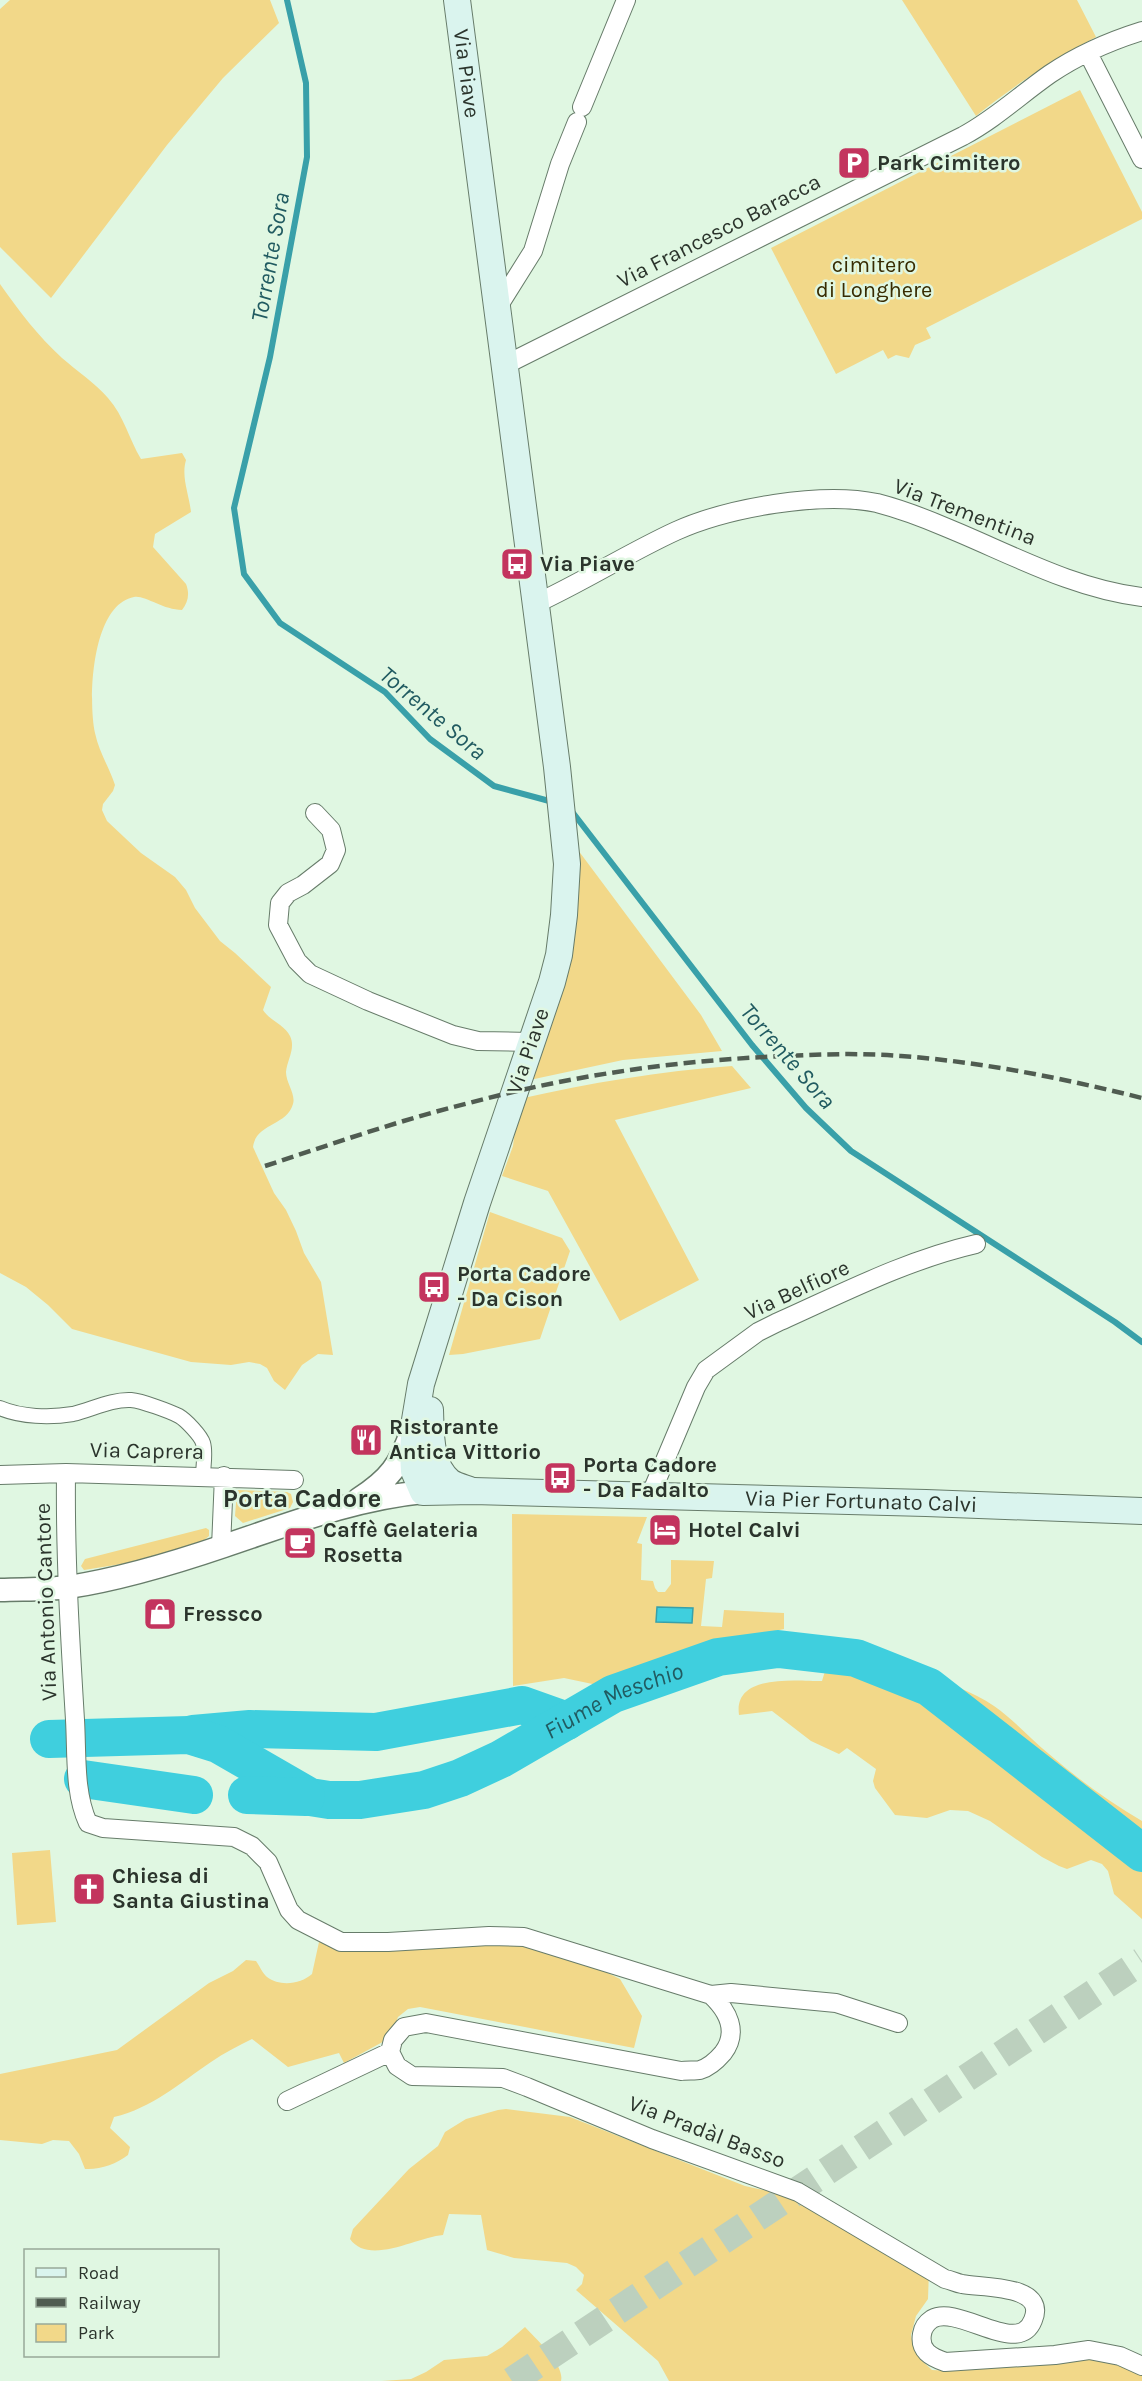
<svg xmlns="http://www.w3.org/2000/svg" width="1142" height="2381" font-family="Karla,sans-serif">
<rect width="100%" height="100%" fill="#e0f7e2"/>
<path fill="#f2d889" d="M 10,0 L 270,0 L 279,23 L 223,78 L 167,145 L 51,298 L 0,247 L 0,9 Z
M 902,0 L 1077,0 L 1096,37 C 1051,61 1016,84 976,116 Z
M 1080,90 L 1142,212 L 1142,219 L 926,328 L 931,338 L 915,345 L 909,358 L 896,355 L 888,359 L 883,350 L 836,374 L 771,248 Z
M 0,284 C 19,311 38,336 62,358 C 77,371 95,383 108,398 C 124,416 129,439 141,459 L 182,453 L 186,460 C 181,477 189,494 191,512 L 155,534 L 153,547 L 186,584 C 190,594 188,602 182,610 C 163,610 145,595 134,597 C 91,605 88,701 95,733 C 99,752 109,767 115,785 L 113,791 L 103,804 L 102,810 L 107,821 L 141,853 L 175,877 L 186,890 L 195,908 L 220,941 L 235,953 L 271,987 L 263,1010 C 270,1021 285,1025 290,1036 C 296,1048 287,1060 286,1072 C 286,1083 296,1094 293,1104 C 287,1126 256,1123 253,1147 L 274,1193 L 286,1210 L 296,1231 L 304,1253 L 321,1282 L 333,1355 L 318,1354 L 302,1365 L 285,1390 L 274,1381 L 267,1368 L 260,1364 L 249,1362 L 231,1365 L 191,1362 L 72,1329 L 48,1305 L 26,1287 L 0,1273 Z
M 578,850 L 701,1015 L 722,1051 L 623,1060 L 525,1081 Z
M 732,1066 L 751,1088 L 615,1120 L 699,1280 L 620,1321 L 548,1191 L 502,1176 L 513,1146 L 519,1099 C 590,1083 660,1071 732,1066 Z
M 490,1212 L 562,1238 L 570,1251 L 540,1339 L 463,1354 L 449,1355 Z
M 237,1490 L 287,1492 L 291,1494 L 293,1502 L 290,1508 L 243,1523 L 235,1516 Z
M 512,1514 L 647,1517 L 637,1543 L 642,1544 L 641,1580 L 653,1581 L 655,1588 L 658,1592 L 665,1592 L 671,1584 L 671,1560 L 714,1561 L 712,1578 L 706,1579 L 701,1626 L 722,1627 L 724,1610 L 784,1613 L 784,1629 C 722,1643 658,1654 602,1686 L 564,1678 L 513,1686 Z
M 206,1528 L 209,1530 L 209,1536 L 203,1541 L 134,1562 L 84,1570 L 81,1566 L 85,1559 Z
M 829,1658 C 878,1665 953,1677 994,1706 C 1014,1720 1031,1739 1049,1754 C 1078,1779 1109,1802 1142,1821 L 1142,1919 L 1114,1894 L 1108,1871 L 1102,1864 L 1091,1860 L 1067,1869 L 1059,1866 L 1042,1857 L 990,1821 L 968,1811 L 950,1810 L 927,1818 L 895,1815 L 875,1788 L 873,1781 L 876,1769 L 847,1748 L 839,1754 L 811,1741 L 772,1711 L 739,1715 C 733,1673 796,1681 822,1681 Z
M 50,1850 L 56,1922 L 17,1925 L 12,1853 Z
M 520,1941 L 590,1964 L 620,1979 L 642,2016 L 634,2048 L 420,2007 L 408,2009 L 398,2017 L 390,2038 L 344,2063 L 339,2053 L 288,2067 L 252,2039 C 238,2046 224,2053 211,2062 C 180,2083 152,2108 114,2117 L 110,2128 L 130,2147 L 128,2155 C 116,2164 100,2170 85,2169 L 79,2154 L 69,2141 L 53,2140 L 42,2144 L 0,2140 L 0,2074 L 117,2050 L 209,1983 L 233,1971 L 246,1960 L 256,1961 C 259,1965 263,1974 267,1977 C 280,1987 301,1984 312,1974 L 319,1942 L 348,1951 Z
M 506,2109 L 570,2117 L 745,2186 L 786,2195 L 929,2270 L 928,2299 L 916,2316 L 911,2335 L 913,2346 L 920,2359 L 932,2370 L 950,2371 L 1054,2357 L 1142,2363 L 1142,2381 L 669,2381 L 658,2361 L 576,2290 L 582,2284 L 584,2275 L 576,2267 L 567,2263 L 514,2258 L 487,2250 L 481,2215 L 449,2214 L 443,2235 C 417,2237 369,2266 350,2239 L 353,2229 L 409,2169 L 438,2146 L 445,2132 L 466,2119 L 498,2110 Z
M 525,2327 C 536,2339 565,2365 561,2381 L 382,2381 L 411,2379 L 426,2372 L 444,2360 L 487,2356 L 502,2347 Z"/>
<path fill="#3fcfde" stroke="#39a0a9" stroke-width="1.5" d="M 657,1607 L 693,1608 L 692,1623 L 656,1622 Z"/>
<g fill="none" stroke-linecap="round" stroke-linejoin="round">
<path stroke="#39a0a9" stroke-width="6" d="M 287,0 L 306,83 L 307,157 L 270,357 L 234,508 L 244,574 L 280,623 L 385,692 L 430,739 L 494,786 L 553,802
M 570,809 L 752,1045 L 806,1108 L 851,1151 L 1115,1322 L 1142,1342"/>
<g stroke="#3fcfde" stroke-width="38">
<path d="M 193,1734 L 250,1729 L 376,1732 L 522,1705 L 567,1721"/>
<path id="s1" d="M 49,1739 L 189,1735 L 218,1744 L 310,1797 L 329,1800 L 360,1800 L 424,1790 L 460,1778 L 501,1759 L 613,1694 L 718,1657 L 778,1649 L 856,1658 L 929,1687 L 1142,1853"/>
<path d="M 83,1779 L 194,1795"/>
<path d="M 247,1795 L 306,1797"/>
</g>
<path stroke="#bcd0be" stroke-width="28" stroke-dasharray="28 14" stroke-linecap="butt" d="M 512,2381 L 1142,1961"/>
<g stroke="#677c6a" stroke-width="16">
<path id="pedestrian" d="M 0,1408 C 21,1417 50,1418 73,1414 C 91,1410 111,1399 131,1400 C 142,1401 169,1411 179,1416 C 186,1420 201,1436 203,1443 C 206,1453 203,1466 203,1476"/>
</g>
<g stroke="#677c6a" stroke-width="20">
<path id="minor" d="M 1088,53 L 1142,159
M 582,107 L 626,0
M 496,310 L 533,251 L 560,164 L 577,122
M 503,366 L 963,136 C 995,119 1020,95 1050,74 C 1078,55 1110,41 1142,31
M 535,604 C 583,582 628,553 676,531 C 727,508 821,491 877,503 C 900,509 924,518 945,527 C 1009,553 1073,589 1142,597
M 315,813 L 331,830 L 336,850 L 330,864 L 303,885 L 288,893 L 280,903 L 278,925 L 297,961 L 310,974 L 368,1001 L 453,1035 L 478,1041 L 530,1042
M 66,1473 C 65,1555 70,1638 75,1720 C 77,1753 74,1793 88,1823 L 103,1828 L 234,1837 L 252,1846 L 268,1862 L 289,1910 L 298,1920 L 341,1942 L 388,1942 L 489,1936 L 524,1937 L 711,1995 L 731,1993 L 836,2003 L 898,2023
M 0,1475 L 66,1473 L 294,1480
M 650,1496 L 696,1387 L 706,1370 L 758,1332 L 776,1323 C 841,1294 906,1260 976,1244
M 221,1547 L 224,1476
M 711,1995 C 728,2011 739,2032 723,2053 C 717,2060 710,2067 700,2070 C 695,2071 687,2070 681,2071 L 426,2023 L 404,2027 L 393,2040 L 390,2052 L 397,2066 L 412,2076 L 503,2078 L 527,2087 L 652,2139 L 798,2192 L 945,2279 C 951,2280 956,2283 962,2284 C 980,2288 1048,2284 1033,2320 C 1018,2358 959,2304 932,2319 C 926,2323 923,2327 922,2334 C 919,2351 931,2357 945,2362 L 1055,2355 L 1089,2350 L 1120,2356 L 1142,2366
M 287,2101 L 390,2052"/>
</g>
<g stroke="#677c6a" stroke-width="25">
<path id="tertiary" d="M 359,1499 C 390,1479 400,1465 412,1430
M 0,1590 C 23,1589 46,1590 69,1587 C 121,1579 174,1563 224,1546 C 290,1524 353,1499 423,1492 L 428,1475"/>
</g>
<g stroke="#677c6a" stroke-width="28">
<g id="secondary">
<path id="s2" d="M 457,0 L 557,767 L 567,864 L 564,915 L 559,955 L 552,982 L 477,1203 L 421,1384 L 415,1420 L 413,1452 L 414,1471 L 423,1492 L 473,1491 L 926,1503 L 1142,1511"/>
<path d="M 430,1410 C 431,1433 429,1465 450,1482 C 456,1486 465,1488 472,1491"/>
</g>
</g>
<use href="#pedestrian" stroke="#fff" stroke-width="14"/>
<use href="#minor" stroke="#fff" stroke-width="18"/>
<use href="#tertiary" stroke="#fff" stroke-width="22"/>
<use href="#secondary" stroke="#daf4ee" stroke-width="26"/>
<path stroke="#505c51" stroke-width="4.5" stroke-dasharray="12 6" stroke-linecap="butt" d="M 265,1166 C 332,1144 400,1120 469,1103 C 573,1075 679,1060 787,1056 C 825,1054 863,1053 901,1056 C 983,1062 1062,1078 1142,1098"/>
</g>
<defs>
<g id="parking-square" transform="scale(1.725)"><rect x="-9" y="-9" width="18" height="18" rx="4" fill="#c3345e" stroke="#e0f7e2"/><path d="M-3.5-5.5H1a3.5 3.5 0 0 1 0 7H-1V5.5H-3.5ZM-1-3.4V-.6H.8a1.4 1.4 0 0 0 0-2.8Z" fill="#fff"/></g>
<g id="bus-square" transform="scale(1.725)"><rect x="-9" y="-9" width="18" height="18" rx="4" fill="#c3345e" stroke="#e0f7e2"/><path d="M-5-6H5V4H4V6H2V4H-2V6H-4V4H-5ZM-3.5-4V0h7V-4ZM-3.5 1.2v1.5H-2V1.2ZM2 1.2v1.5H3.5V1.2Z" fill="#fff"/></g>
<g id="restaurant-square" transform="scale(1.725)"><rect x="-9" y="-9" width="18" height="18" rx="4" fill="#c3345e" stroke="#e0f7e2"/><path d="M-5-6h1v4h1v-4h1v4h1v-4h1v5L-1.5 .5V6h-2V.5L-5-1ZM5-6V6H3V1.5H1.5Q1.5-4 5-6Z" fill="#fff"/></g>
<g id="hotel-square" transform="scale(1.725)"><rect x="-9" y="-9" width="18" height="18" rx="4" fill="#c3345e" stroke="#e0f7e2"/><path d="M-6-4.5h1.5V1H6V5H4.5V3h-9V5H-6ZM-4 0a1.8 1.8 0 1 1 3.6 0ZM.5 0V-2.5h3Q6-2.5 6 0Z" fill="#fff"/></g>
<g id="cafe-square" transform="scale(1.725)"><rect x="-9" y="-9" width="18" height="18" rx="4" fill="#c3345e" stroke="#e0f7e2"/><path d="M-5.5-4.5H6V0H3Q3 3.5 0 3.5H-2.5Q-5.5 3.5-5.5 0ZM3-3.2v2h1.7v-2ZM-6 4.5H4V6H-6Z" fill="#fff"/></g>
<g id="shop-square" transform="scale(1.725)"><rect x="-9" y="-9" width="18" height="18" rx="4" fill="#c3345e" stroke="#e0f7e2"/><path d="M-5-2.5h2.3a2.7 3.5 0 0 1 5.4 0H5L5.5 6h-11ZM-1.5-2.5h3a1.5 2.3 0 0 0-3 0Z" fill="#fff"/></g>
<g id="church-square" transform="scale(1.725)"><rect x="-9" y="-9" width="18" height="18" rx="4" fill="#c3345e" stroke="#e0f7e2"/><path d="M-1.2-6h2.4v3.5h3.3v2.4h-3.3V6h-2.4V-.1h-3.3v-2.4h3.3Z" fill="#fff"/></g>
</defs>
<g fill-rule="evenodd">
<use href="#parking-square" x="854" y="163"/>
<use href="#bus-square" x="517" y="564"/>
<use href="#bus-square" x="434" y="1287"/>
<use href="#restaurant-square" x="366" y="1440"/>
<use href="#bus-square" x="560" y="1478"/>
<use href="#hotel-square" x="665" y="1530"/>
<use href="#cafe-square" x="300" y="1543"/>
<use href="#shop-square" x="160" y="1614"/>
<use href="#church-square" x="89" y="1889"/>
</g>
<g text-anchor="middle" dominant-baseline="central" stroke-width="5" stroke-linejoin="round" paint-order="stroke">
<g font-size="22" fill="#2b342c" stroke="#e0f7e2">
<text stroke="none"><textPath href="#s2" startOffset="74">Via Piave</textPath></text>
<text transform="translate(719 231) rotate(-27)">Via Francesco Baracca</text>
<text transform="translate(965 512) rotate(21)">Via Trementina</text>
<text transform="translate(528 1051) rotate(-71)">Via Piave</text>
<text transform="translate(797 1290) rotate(-25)">Via Belfiore</text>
<text transform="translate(147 1451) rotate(1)">Via Caprera</text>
<text stroke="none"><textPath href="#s2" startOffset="1962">Via Pier Fortunato Calvi</textPath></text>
<text transform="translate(46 1602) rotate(-92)">Via Antonio Cantore</text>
<text transform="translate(707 2132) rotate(21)">Via Pradàl Basso</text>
</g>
<g font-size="22" font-weight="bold" fill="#2b342c" stroke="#e0f7e2" text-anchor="start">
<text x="877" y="163">Park Cimitero</text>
<text x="540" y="564">Via Piave</text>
<text x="457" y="1274">Porta Cadore<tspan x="457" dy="25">- Da Cison</tspan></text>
<text x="389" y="1427">Ristorante<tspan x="389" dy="25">Antica Vittorio</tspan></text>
<text x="583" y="1465">Porta Cadore<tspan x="583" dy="25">- Da Fadalto</tspan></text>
<text x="323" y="1530">Caffè Gelateria<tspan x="323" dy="25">Rosetta</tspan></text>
<text x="688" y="1530">Hotel Calvi</text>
<text x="183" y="1614">Fressco</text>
<text x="112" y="1876">Chiesa di<tspan x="112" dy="25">Santa Giustina</tspan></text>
</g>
<g font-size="22" fill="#372b01" stroke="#e0f7e2">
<text x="874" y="265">cimitero<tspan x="874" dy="25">di Longhere</tspan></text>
</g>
<g font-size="24" font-style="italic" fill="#215b61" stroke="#e0f7e2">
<text transform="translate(270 257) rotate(-80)">Torrente Sora</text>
<text transform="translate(433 713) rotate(40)">Torrente Sora</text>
<text transform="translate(788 1056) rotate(49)">Torrente Sora</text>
<text stroke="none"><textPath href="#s1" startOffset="602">Fiume Meschio</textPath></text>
</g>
<g font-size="26" font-weight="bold" fill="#2b342c" stroke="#e0f7e2">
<text x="302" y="1498">Porta Cadore</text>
</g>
</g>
<rect x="24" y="2249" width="195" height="108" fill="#e0f7e2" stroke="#98a999" stroke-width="1.5"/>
<rect x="36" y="2268" width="30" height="9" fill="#daf4ee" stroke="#98a999" stroke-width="1.5"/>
<text x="78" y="2279" font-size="18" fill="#2b342c">Road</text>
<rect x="36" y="2298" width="30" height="9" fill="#505c51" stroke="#98a999" stroke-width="1.5"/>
<text x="78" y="2309" font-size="18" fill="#2b342c">Railway</text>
<rect x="36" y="2324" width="30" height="18" fill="#f2d889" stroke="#98a999" stroke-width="1.5"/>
<text x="78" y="2339" font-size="18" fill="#2b342c">Park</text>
</svg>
